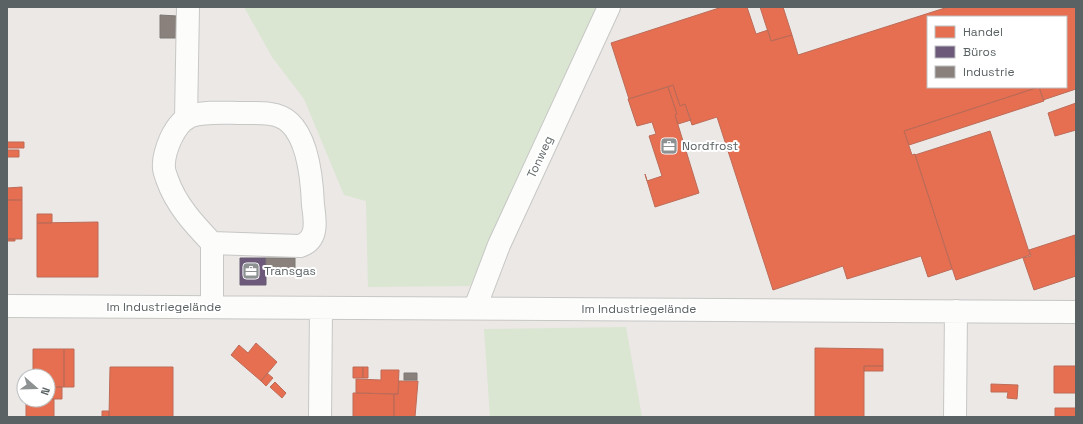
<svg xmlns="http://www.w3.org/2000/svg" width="1083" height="424" font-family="'Space Grotesk',sans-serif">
<rect width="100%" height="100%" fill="#ebe8e6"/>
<path fill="#dae6d1" d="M 244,7 L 600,7 L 470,286 L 368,287 L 366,201 L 344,195 L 304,99 L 272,57 Z
M 626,327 L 642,417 L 490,417 L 484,329 Z"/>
<path fill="#e76f51" stroke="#bd6b57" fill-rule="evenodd" d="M 722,7 L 747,7 L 756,34 L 768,30 L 771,41 L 792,35 L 798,55 L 948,7 L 1076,7 L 1076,89 L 1043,100 L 1039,87 L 904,131 L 912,155 L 915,154 L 952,269 L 928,277 L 921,256 L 847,279 L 843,266 L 773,290 L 717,117 L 692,125 L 685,104 L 680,106 L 673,85 L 629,99 L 611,43 ZM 928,17 L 1066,17 L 1066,87 L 928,87 Z
M 760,7 L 783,7 L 792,35 L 771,41 Z
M 673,85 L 680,106 L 685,104 L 691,120 L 678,124 L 675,115 L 677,114 L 668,87 Z
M 668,87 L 677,114 L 675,115 L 699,193 L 655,207 L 645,174 L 647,181 L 662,176 L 649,136 L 656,134 L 652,122 L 637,126 L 628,99 Z
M 1039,87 L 1044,101 L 909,145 L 904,131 Z
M 1076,103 L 1076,130 L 1055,136 L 1048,113 Z
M 990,131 L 1030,255 L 956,280 L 915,155 Z
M 7,142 L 24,142 L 24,148 L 7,148 Z
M 7,150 L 19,150 L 19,157 L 7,157 Z
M 22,187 L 22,200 L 7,200 L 7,188 Z
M 7,200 L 22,200 L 22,239 L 7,239 Z
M 37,214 L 52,214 L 52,223 L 37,223 Z
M 98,222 L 98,277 L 37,277 L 37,223 Z
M 1075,235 L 1076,276 L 1034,290 L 1023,258 L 1031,256 L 1029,250 Z
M 7,239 L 15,239 L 15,241 L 7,241 Z
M 256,343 L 277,362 L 261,381 L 231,355 L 239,345 L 248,353 Z
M 815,348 L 883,349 L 883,366 L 864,366 L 864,417 L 815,417 Z
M 33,349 L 64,349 L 64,387 L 48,387 L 48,376 L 33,376 Z
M 64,349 L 74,349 L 74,387 L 64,387 Z
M 864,366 L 883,366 L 883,371 L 864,371 Z
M 1054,366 L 1076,366 L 1076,393 L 1054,393 Z
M 110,367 L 173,367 L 173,417 L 109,417 Z
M 353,367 L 363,367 L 363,378 L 353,378 Z
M 363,367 L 368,367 L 368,378 L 363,378 Z
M 381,370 L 399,370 L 398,394 L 356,393 L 356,379 L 381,380 Z
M 267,373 L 273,378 L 266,386 L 261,381 Z
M 399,381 L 418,381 L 415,417 L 394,417 L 394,394 L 398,394 Z
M 275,382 L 286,393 L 282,398 L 270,387 Z
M 991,384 L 1018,385 L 1017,399 L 1007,398 L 1008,392 L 991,392 Z
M 48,387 L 48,399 L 54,399 L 54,417 L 26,417 L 26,400 L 48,400 Z
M 48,387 L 62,387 L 62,399 L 48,399 Z
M 353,393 L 394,394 L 394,417 L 353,417 Z
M 1055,408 L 1076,408 L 1076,417 L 1055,417 Z
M 102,411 L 109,411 L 109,417 L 102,417 Z"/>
<path fill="#6d597a" stroke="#685c73" d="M 240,258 L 266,258 L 266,285 L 240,285 Z"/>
<path fill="#8a817c" stroke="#7c7875" d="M 160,15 L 177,16 L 177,38 L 160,38 Z
M 266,258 L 295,258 L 295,272 L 266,272 Z
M 404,373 L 417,373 L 417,380 L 404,380 Z"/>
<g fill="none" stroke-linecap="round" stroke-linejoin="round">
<g stroke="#c7c7c6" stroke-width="24">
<path id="minor" d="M 186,119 L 188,7
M 7,306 L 1076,312
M 212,307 L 212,243 C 194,224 176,205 167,179 C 166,176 164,171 164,168 C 163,158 167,147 171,138 C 175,130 182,119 191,116 C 205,111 227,113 242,113 C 257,113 277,111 289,122 C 308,139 312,180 313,205 C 315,220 319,240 300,246 L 212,243
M 475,308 L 499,245 L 609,7
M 320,417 L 321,308
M 955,417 L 956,311"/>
</g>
<use href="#minor" stroke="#fcfcfb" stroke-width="22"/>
</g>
<defs>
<g id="office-square" transform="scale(0.9)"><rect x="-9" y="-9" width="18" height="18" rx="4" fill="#8d9192" stroke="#fff"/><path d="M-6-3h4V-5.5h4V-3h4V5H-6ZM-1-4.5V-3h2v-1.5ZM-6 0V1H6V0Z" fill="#fff"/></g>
</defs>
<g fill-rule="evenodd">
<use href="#office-square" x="669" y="146"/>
<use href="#office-square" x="251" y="271"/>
</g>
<g text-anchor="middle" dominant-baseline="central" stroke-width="4" stroke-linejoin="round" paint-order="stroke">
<g font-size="12" fill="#5b6264" stroke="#fff" text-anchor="start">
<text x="682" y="146">Nordfrost</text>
<text x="264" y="271">Transgas</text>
</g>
<g font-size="12" fill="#5b6264" stroke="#fff">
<text transform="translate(540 157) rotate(-65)">Tonweg</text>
<text x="164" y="307">Im Industriegelände</text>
<text x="639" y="309">Im Industriegelände</text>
</g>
</g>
<rect width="1083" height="424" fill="none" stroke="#5b6264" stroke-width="16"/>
<rect x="927" y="16" width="140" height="72" fill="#ffffff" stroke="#bdc0c1"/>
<rect x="935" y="26" width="20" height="12" fill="#e76f51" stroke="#bdc0c1"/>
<text x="963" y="36" font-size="12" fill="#5b6264">Handel</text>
<rect x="935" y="46" width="20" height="12" fill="#6d597a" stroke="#bdc0c1"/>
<text x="963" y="56" font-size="12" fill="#5b6264">Büros</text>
<rect x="935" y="66" width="20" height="12" fill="#8a817c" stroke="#bdc0c1"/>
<text x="963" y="76" font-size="12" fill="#5b6264">Industrie</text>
<g transform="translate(36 388) rotate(110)"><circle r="19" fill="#ffffff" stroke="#bdc0c1"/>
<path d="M0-3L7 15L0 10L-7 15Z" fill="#8d9192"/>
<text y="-6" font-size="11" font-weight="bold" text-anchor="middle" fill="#5b6264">N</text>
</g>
</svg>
